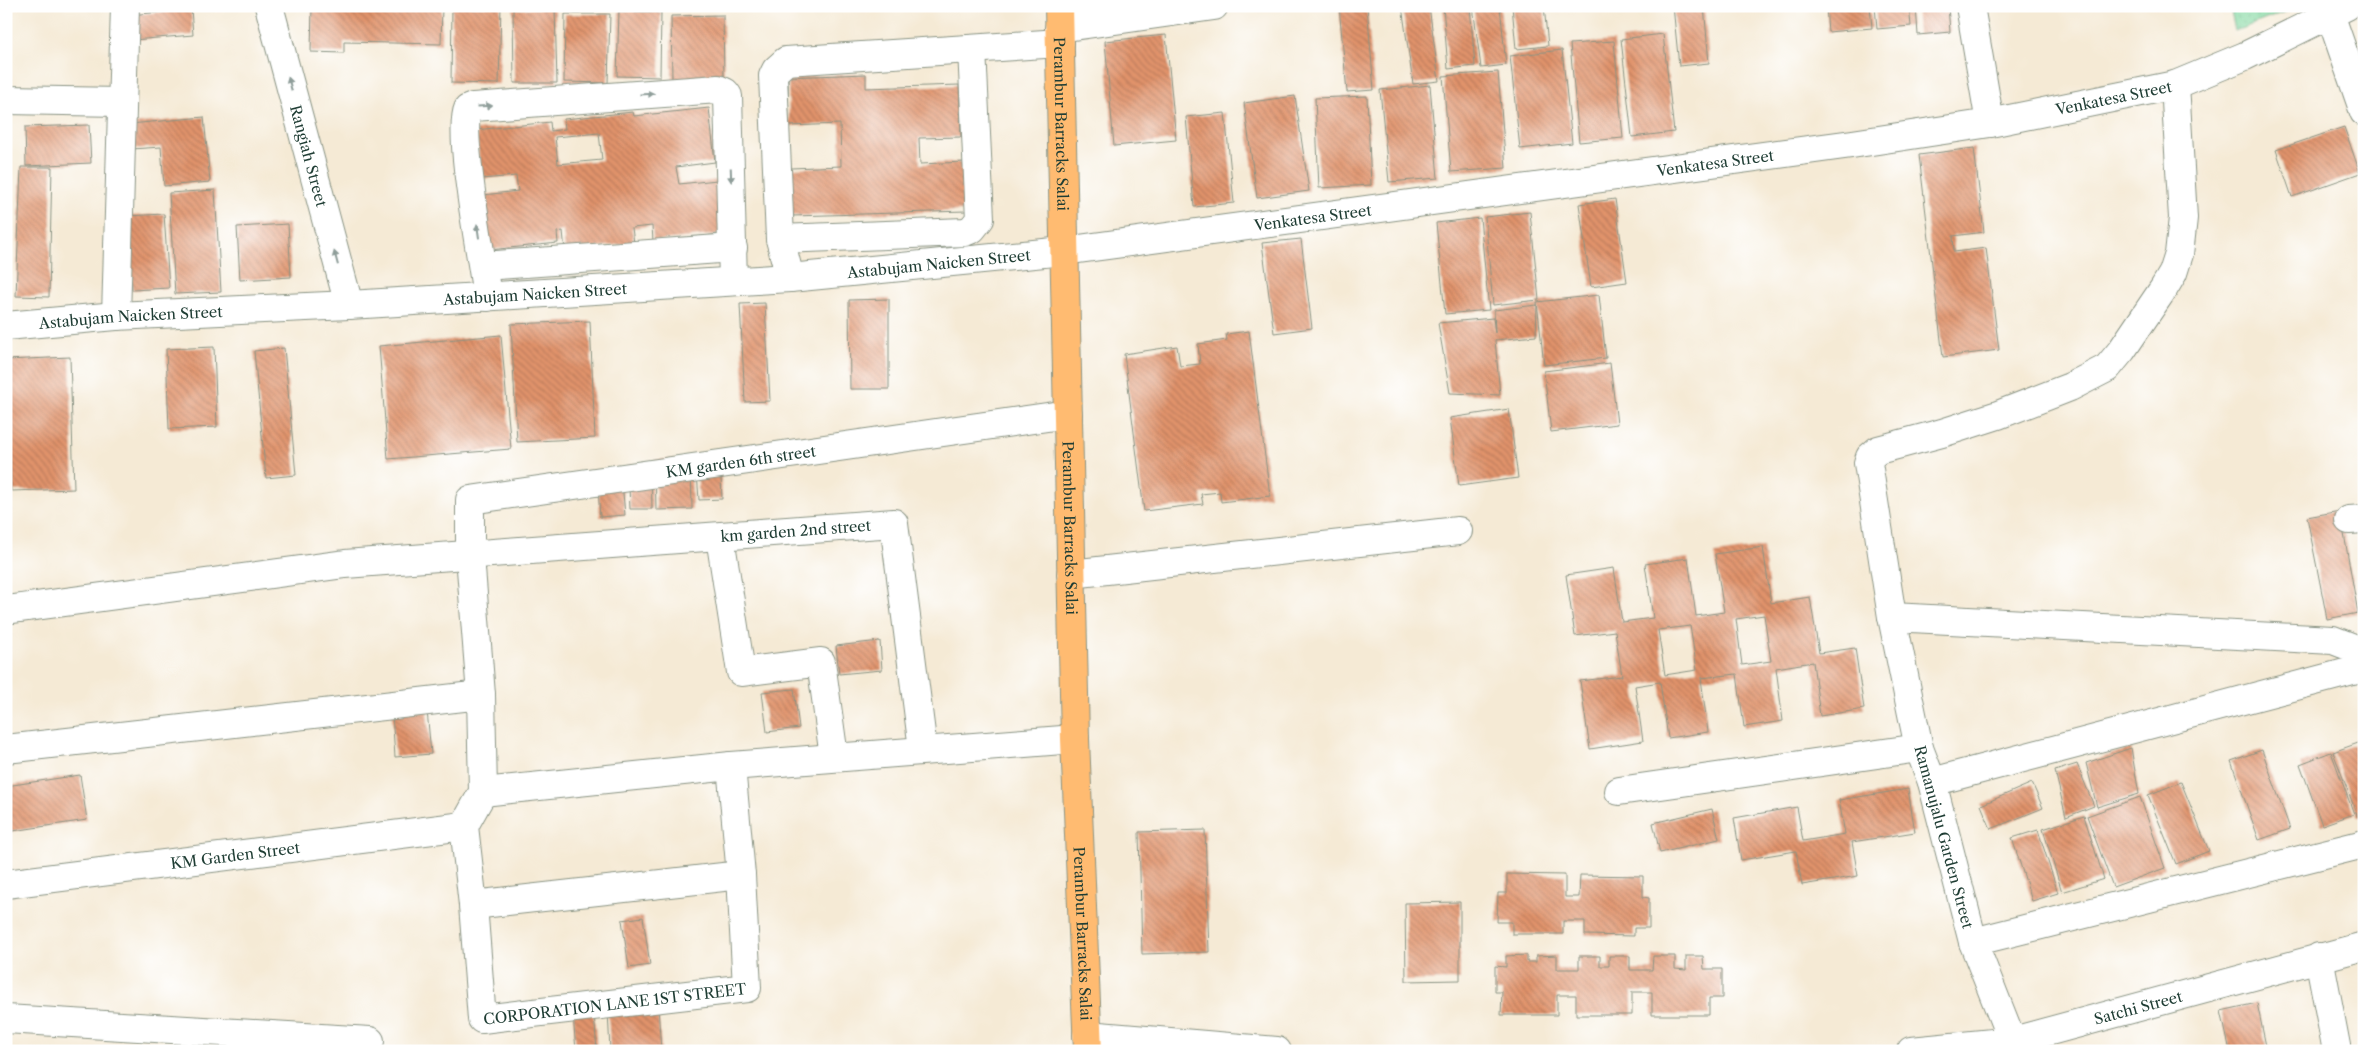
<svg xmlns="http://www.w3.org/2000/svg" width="2370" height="1057" font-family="'Libre Caslon Text',serif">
<defs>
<pattern id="park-dots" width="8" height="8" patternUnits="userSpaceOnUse" patternTransform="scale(1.25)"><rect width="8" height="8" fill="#7fd79d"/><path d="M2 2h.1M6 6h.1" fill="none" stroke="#6db988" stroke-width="1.8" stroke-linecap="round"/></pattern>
<pattern id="building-back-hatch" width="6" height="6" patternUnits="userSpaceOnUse" patternTransform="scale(1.25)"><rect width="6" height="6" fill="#e1936b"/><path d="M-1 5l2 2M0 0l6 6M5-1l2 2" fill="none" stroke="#b67959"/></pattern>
</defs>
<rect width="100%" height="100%" fill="#fff"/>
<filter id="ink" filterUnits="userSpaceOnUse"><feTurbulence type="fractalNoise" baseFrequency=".02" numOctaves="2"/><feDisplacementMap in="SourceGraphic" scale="10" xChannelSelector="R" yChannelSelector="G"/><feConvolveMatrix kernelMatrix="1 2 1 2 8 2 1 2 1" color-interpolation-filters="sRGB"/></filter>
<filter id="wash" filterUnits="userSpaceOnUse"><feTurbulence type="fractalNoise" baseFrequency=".0096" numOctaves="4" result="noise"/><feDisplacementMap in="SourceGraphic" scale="20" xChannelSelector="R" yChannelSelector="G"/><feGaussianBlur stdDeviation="1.12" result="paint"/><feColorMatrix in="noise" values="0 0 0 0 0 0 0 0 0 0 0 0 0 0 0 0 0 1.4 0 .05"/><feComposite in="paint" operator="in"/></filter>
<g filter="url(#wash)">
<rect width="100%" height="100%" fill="#f5ead5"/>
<path fill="url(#park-dots)" stroke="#4f8a68" d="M 2230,6 L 2301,6 L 2235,31 Z"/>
<g id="blocks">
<path fill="url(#building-back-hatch)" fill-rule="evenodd" d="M 312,6 L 442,6 L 441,44 L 344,42 L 344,53 L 311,52 Z
M 452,6 L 501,6 L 499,84 L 451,83 Z
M 1339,6 L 1367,6 L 1374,90 L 1347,92 Z
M 1402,6 L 1429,6 L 1439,81 L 1413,84 Z
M 1443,6 L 1470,6 L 1475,66 L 1448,69 Z
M 1473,6 L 1500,6 L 1506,65 L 1481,68 Z
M 1512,6 L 1544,6 L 1548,46 L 1516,49 Z
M 1673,6 L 1704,6 L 1709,63 L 1679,66 Z
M 1826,6 L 1870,6 L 1872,28 L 1828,32 Z
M 1875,6 L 1909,6 L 1911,26 L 1877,29 Z
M 1916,6 L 1948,6 L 1950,32 L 1918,35 Z
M 555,8 L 557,83 L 514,83 L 513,9 Z
M 191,9 L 193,35 L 133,40 L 130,15 Z
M 619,11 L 661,12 L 660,77 L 617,76 Z
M 565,14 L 610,14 L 608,83 L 564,82 Z
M 723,15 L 724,78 L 672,79 L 671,16 Z
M 1663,34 L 1674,132 L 1632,137 L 1621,39 Z
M 1166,35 L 1176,140 L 1114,146 L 1105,41 Z
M 1614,41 L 1623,138 L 1579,142 L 1570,44 Z
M 1562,50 L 1572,143 L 1520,149 L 1510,56 Z
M 1498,72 L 1506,168 L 1451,172 L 1443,76 Z
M 866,74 L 866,88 L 959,85 L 961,137 L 919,138 L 920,164 L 965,162 L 966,211 L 792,216 L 791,168 L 841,166 L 840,124 L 789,126 L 788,77 Z
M 1430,85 L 1438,178 L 1389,182 L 1380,90 Z
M 1295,96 L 1309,191 L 1257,198 L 1244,103 Z
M 1367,96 L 1371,185 L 1319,188 L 1315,98 Z
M 709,108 L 715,162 L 676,167 L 679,184 L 717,180 L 722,234 L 653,241 L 652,226 L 632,228 L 634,243 L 565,251 L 563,231 L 557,232 L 558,243 L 489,250 L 483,195 L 518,191 L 516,176 L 481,179 L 476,130 L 550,122 L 551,131 L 565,129 L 564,119 L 633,112 L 634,116 ZM 599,133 L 602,160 L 558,164 L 555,137 Z
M 1225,113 L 1234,203 L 1194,207 L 1186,117 Z
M 204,117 L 210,182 L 164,186 L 161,147 L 132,149 L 130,124 Z
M 89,125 L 91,163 L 26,166 L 25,127 Z
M 2344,127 L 2360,173 L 2292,197 L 2276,150 Z
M 1974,148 L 1984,232 L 1953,236 L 1954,252 L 1986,248 L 1999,350 L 1943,357 L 1919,155 Z
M 21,167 L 52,167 L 49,297 L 16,296 Z
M 215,190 L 221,292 L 175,294 L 169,193 Z
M 1615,199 L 1627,282 L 1591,287 L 1579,204 Z
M 1530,212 L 1539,300 L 1493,305 L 1485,217 Z
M 164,214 L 169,288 L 132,290 L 128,216 Z
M 1480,218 L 1489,310 L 1445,314 L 1436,223 Z
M 288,224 L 291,277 L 240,280 L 237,227 Z
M 1301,239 L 1312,328 L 1274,333 L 1262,243 Z
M 1599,295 L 1606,358 L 1544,365 L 1537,302 Z
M 889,299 L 889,389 L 850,389 L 849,300 Z
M 765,303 L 770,401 L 745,402 L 740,304 Z
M 1537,305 L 1536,336 L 1495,340 L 1500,395 L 1450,393 L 1438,323 L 1493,318 L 1495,333 L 1494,310 Z
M 590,321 L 595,438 L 517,442 L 511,324 Z
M 1249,331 L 1270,496 L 1221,502 L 1220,492 L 1201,494 L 1203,504 L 1144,511 L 1124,354 L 1177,346 L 1180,366 L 1200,364 L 1198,344 L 1227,340 L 1226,334 Z
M 501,335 L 511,449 L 388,459 L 379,346 Z
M 214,347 L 217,427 L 169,429 L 166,349 Z
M 284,348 L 296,475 L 266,478 L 254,351 Z
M 70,357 L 74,489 L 11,491 L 6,360 Z
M 1610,363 L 1617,424 L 1551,432 L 1544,371 Z
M 1509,409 L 1518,478 L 1459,486 L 1450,418 Z
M 720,458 L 722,499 L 699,500 L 696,459 Z
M 691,459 L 692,509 L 656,510 L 655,460 Z
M 651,464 L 652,509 L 630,509 L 628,465 Z
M 621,471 L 625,515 L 600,517 L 597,473 Z
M 2340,511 L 2358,613 L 2327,619 L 2307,517 Z
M 1763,547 L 1771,603 L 1810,597 L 1819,653 L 1855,648 L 1864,709 L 1820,716 L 1813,662 L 1776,668 L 1783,721 L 1744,727 L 1737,674 L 1701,678 L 1708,732 L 1668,738 L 1660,682 L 1635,686 L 1643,741 L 1590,749 L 1580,681 L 1622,676 L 1615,631 L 1575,636 L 1566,575 L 1614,568 L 1622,622 L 1653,618 L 1645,564 L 1688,558 L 1696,616 L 1724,612 L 1715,554 ZM 1764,615 L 1771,661 L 1742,665 L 1736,619 ZM 1690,626 L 1697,670 L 1665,675 L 1658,630 Z
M 880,641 L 882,670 L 839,674 L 836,646 Z
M 794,689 L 799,728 L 767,732 L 762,692 Z
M 427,710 L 431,754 L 395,757 L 392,713 Z
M 2361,742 L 2364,749 L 2364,815 L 2358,817 L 2333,752 Z
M 2131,748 L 2139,794 L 2097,807 L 2086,763 Z
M 2262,750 L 2290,829 L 2259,840 L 2231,761 Z
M 2331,752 L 2354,814 L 2322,825 L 2300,764 Z
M 2077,764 L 2094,806 L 2066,817 L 2055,771 Z
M 80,775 L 87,820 L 6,832 L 6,786 Z
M 2181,782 L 2209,851 L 2176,864 L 2148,795 Z
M 2032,783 L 2043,808 L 1991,829 L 1981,805 Z
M 1908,789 L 1915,832 L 1852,842 L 1858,876 L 1802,885 L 1796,851 L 1741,860 L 1734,818 L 1797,807 L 1803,841 L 1845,834 L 1839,800 Z
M 2140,797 L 2165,868 L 2113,887 L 2087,816 Z
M 1712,809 L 1719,839 L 1660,853 L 1653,823 Z
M 2084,816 L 2104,879 L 2062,892 L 2043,829 Z
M 1205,830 L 1209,952 L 1142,954 L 1139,832 Z
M 2038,830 L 2058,893 L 2032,901 L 2012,838 Z
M 1507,874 L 1565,875 L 1565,897 L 1579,897 L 1580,875 L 1643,876 L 1643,897 L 1649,898 L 1649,928 L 1634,928 L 1634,936 L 1585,935 L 1585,921 L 1563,921 L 1563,934 L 1512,934 L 1512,922 L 1497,922 L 1498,893 L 1507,893 Z
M 1460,902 L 1460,980 L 1406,981 L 1405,903 Z
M 643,917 L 650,965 L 629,968 L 622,920 Z
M 1527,955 L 1527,962 L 1536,962 L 1536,956 L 1557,955 L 1557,969 L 1579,969 L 1579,956 L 1600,956 L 1600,966 L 1609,966 L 1609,956 L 1630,956 L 1630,970 L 1652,970 L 1653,956 L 1675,956 L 1675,969 L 1686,970 L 1686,956 L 1703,956 L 1704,969 L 1722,969 L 1722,998 L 1709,998 L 1709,1015 L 1652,1015 L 1652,992 L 1632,992 L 1632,1015 L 1576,1015 L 1576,995 L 1557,995 L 1557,1015 L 1501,1015 L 1502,992 L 1495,992 L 1495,966 L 1506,967 L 1506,956 Z
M 2257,1003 L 2267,1051 L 2230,1051 L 2221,1011 Z
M 658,1007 L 661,1051 L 610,1051 L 608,1011 Z
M 594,1013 L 597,1051 L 576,1051 L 573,1014 Z"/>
</g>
</g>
<g filter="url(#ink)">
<use href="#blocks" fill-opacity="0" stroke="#8a9484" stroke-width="1"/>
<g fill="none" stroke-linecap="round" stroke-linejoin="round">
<g stroke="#8a9484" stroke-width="30">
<g id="minor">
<path id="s1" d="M 269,6 L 349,305"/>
<path d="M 1970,6 L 1990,123"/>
<path d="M 2330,14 L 2364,112"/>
<path d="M 1059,28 L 1214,6"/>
<path d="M 6,100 L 121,102"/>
<path d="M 780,239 L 965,232 L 972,229 L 980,219 L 972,49"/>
<path d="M 483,266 L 733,248"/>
<path d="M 790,278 L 780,239 L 773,76 L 776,70 L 786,61 L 1060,43"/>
<path d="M 487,297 C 483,263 457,133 468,109 L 473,107 L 718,89 L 725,92 L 728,96 L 733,281"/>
<path d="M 116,316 L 125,6"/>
<path id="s2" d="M 6,326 L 116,316 L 349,305 L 790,278 L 1064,251 L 1852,144 L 1990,123 L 2175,85 L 2245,56 L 2347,6"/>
<path d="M 2349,520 L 2364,519"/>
<path d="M 720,537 L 741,672 L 821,662 L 834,757"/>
<path d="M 1071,574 L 1458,531"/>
<path id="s3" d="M 6,610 L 345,564 L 894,523 L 923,749"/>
<path d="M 1892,617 L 2333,640 L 2364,652"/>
<path d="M 6,749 L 481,695"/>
<path d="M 1932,782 L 2364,668"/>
<path d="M 1619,791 L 1919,748"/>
<path d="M 483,792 L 731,766 L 1075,739"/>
<path id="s4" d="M 464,826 L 483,792 L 481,695 L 470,556 L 470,500 L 1068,414"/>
<path d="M 464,826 L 473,905 L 741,875 L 731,766"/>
<path id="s5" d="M 6,884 L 464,826"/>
<path id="s6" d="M 473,905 L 482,1019 L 747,988 L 741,875"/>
<path d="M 1973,942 L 2364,844"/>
<path d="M 2319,957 L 2337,1051"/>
<path d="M 6,1019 L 370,1041"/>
<path d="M 1087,1035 L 1277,1051"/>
<path id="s7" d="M 1911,1051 L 2013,1041 L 2364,946"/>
<path d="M 2016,1051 L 1973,942 L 1932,782 L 1919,748 L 1892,617 L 1868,463 L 1870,457 L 1878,450 L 1942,433 L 1998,415 L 2070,387 L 2107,368 L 2122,350 L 2164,288 L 2173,273 L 2179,254 L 2183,218 L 2175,85"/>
</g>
</g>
<g stroke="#8a9484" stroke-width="30">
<g id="major">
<path id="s8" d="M 1059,6 L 1075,739 L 1088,1051"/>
</g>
</g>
<use href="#minor" stroke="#fff" stroke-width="28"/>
<use href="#major" stroke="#ffbb71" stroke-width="28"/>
</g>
<defs><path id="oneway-solid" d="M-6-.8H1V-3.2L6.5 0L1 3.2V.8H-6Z" transform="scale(1.25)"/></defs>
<g fill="#8f9e9a">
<use href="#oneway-solid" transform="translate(290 84) rotate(-105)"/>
<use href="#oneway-solid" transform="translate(647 94) rotate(-4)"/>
<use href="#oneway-solid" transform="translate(485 106) rotate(-4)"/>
<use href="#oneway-solid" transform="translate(731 175) rotate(88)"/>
<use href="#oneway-solid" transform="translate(478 231) rotate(-98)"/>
<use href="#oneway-solid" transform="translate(336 258) rotate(-105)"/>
</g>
</g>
<g text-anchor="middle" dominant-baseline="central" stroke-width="4" stroke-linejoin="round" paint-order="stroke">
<g font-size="15" fill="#1f3d34" stroke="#fff">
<text stroke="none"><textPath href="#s2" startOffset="2122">Venkatesa Street</textPath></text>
<text stroke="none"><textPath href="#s8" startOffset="118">Perambur Barracks Salai</textPath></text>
<text stroke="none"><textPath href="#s1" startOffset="155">Rangiah Street</textPath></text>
<text stroke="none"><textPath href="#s2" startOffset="1718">Venkatesa Street</textPath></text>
<text stroke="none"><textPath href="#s2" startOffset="1312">Venkatesa Street</textPath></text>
<text stroke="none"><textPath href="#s2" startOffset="935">Astabujam Naicken Street</textPath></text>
<text stroke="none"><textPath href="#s2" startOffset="530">Astabujam Naicken Street</textPath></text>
<text stroke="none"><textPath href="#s2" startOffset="125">Astabujam Naicken Street</textPath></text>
<text stroke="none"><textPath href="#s4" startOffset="605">KM garden 6th street</textPath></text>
<text stroke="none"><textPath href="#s8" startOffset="522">Perambur Barracks Salai</textPath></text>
<text stroke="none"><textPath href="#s3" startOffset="794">km garden 2nd street</textPath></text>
<text transform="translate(1944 837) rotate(75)">Ramanujalu Garden Street</text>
<text stroke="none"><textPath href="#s5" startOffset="231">KM Garden Street</textPath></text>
<text stroke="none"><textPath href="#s8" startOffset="928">Perambur Barracks Salai</textPath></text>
<text stroke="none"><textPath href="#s6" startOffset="248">CORPORATION LANE 1ST STREET</textPath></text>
<text stroke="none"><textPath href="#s7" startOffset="232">Satchi Street</textPath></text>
</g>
</g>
<rect width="2370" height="1057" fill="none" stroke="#fff" stroke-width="25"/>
</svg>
